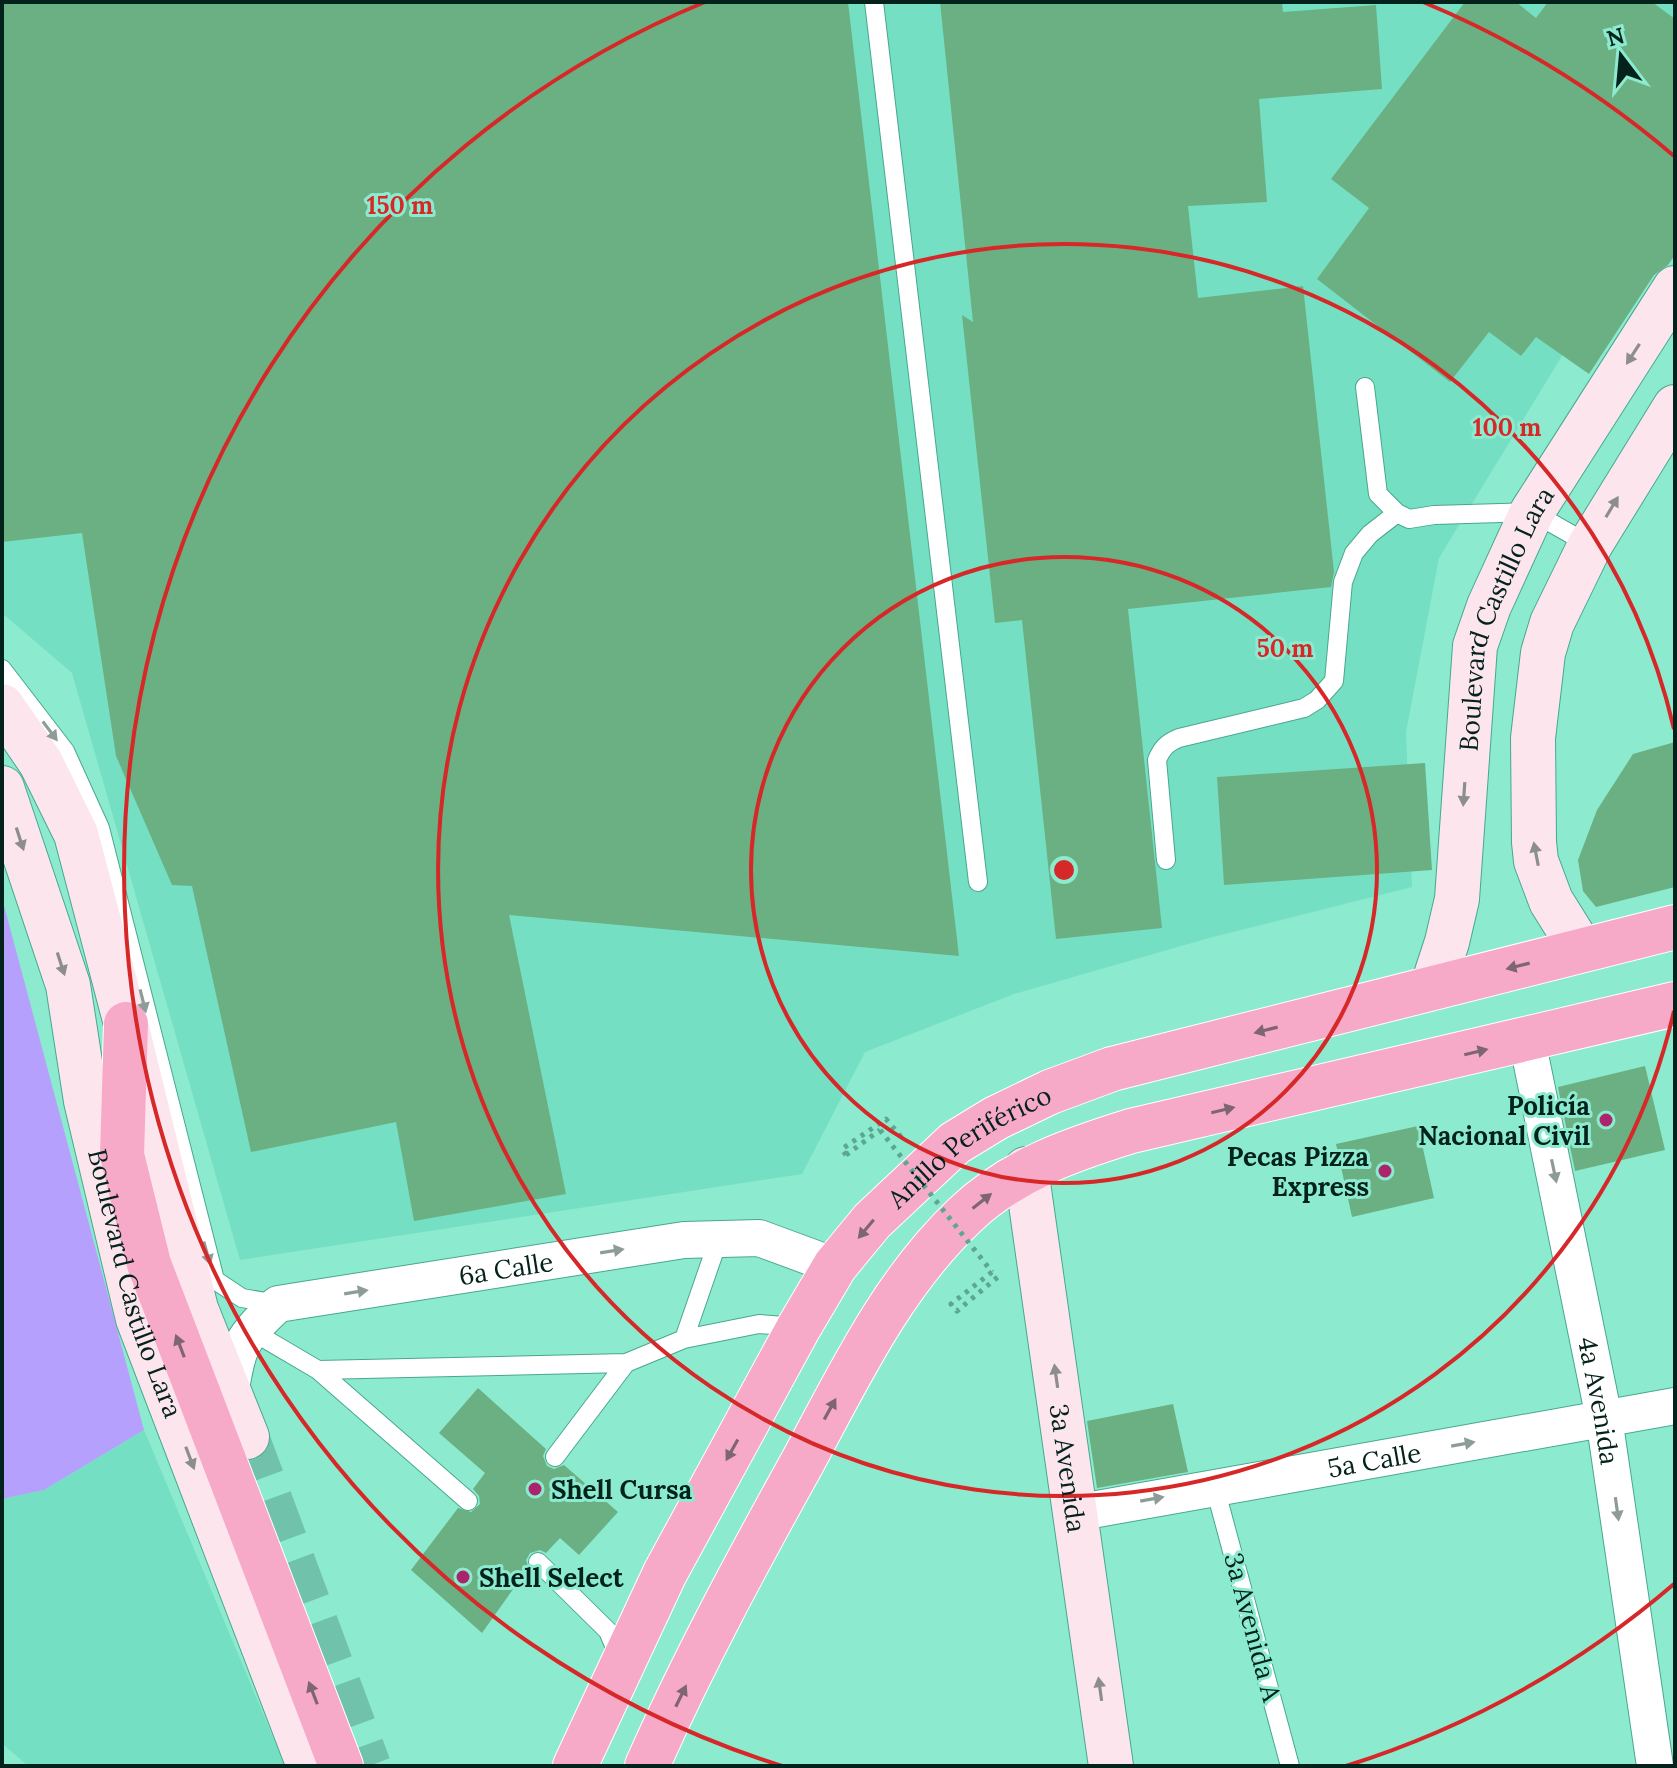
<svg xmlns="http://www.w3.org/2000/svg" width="1677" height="1768" font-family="Lora,serif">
<rect width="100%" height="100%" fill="#8ceacf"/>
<path fill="#75dfc3" d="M 2,2 L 1675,2 L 1675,170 L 1439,558 L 1406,732 L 1412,887 L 1209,938 L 1014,994 L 865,1052 L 802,1174 L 240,1260 L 72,673 L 2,613 Z
M 144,1430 L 186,1530 L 285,1766 L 28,1766 L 4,1745 L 2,1740 L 2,1499 L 44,1490 Z"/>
<path fill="#b6a0fd" d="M 2,898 L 144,1430 L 44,1490 L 2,1499 Z"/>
<path fill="#6bb082" d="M 2,2 L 848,2 L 959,956 L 509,915 L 566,1194 L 414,1221 L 396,1122 L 251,1152 L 192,886 L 172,885 L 116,756 L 82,533 L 2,542 Z
M 940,2 L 1282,2 L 1283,12 L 1376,5 L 1382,89 L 1259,99 L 1267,202 L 1188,206 L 1198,298 L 1303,286 L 1334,572 L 1331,587 L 1128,609 L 1162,928 L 1056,939 L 1022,620 L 995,623 L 962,315 L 973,322 Z
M 1465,2 L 1516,2 L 1536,18 L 1548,2 L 1652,2 L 1675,19 L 1675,255 L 1668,265 L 1654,275 L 1589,374 L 1536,337 L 1521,356 L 1489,332 L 1450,382 L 1317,279 L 1369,208 L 1331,179 Z
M 1675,742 L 1675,887 L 1596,907 L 1583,891 L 1578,860 L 1597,810 L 1633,754 Z
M 1425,763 L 1432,870 L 1224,885 L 1217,777 Z
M 1645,1066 L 1665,1150 L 1575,1171 L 1558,1087 Z
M 1418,1126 L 1434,1198 L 1352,1217 L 1336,1144 Z
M 478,1388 L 546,1449 L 543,1456 L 547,1466 L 554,1469 L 564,1465 L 618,1512 L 579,1555 L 560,1538 L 546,1553 L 540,1550 L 530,1553 L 526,1560 L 530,1571 L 516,1585 L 482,1633 L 411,1570 L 458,1508 L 471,1512 L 480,1504 L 479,1496 L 473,1489 L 485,1473 L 439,1433 Z
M 1173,1404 L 1188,1472 L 1097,1488 L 1087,1421 Z"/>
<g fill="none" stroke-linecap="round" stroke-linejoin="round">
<path stroke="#71c2ab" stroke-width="44" stroke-dasharray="44 22" stroke-linecap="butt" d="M 247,1437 L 369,1766"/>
<g stroke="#48a88f" stroke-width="20">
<path id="lane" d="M 874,2 L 978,882
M 1365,387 L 1378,494 L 1397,513 L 1409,519 L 1434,515 L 1532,512 L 1590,545
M 2,669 L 65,751 L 100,828 L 215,1280 L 242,1298 L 278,1304
M 1166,860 L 1157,760 C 1162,748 1167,743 1179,738 L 1304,708 L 1317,700 L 1334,681 L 1343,582 L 1354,553 L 1370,534 L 1397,513
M 250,1330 L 318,1370 L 468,1501
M 684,1339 L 719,1238
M 318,1370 L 626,1363
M 555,1457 L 626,1363 L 684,1339 L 759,1324 L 799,1327
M 1215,1488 L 1290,1766
M 538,1562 L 608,1631 L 619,1657"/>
</g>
<g stroke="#48a88f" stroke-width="38">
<g id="street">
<path id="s1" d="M 1527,1040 L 1604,1418 L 1655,1766"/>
<path id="s2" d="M 230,1396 C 237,1346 241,1338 278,1304 L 684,1240 L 759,1238 L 835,1266"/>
<path id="s3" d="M 1075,1513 L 1675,1406"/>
</g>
</g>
<g stroke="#48a88f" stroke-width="46">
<g id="secondary">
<path d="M 2,706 L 41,763 L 76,834 L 126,1024 L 196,1309 L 247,1437"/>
<path id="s4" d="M 2,788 L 68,985 L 86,1101 L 138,1319 L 309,1766"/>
<path d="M 1581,949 L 1551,901 L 1536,861 L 1534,842 L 1533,738 L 1543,653 L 1552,623 L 1590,545 L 1675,407"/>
<path id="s5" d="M 1432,988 L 1447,942 L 1457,899 L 1475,646 L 1489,606 L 1532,512 L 1675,288"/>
<path id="s6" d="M 1026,1169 L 1111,1766"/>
</g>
</g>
<g stroke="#fff" stroke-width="46">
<g id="highway">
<path d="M 126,1024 L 122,1155 L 149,1264 L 341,1766"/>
<path id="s7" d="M 575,1766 L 665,1573 L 799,1327 L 835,1266 L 872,1221 L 955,1143 L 996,1118 L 1050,1092 L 1112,1069 L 1675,927"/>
<path d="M 647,1766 C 693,1662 747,1562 802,1463 C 849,1376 892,1284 965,1215 C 1012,1170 1070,1150 1131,1131 L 1675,1004"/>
</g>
</g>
<path stroke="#5da692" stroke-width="5" stroke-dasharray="4 6" stroke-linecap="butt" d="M 846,1155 L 842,1149 L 886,1119 L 902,1138
M 846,1155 L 880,1130
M 992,1272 L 951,1304 L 957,1311 L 999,1276"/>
<use href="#lane" stroke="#fff" stroke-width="18"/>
<use href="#street" stroke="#fff" stroke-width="36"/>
<use href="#secondary" stroke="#fde5ee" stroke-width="44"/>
<use href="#highway" stroke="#f7a9c8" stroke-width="44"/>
<path stroke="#5da692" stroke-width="5" stroke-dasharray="4 6" stroke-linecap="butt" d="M 880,1130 L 992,1272"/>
</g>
<defs><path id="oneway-solid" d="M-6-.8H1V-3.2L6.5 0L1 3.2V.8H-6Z" transform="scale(2)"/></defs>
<g fill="#8c8d8f">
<use href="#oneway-solid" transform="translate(1633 354) rotate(123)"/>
<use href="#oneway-solid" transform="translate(1612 507) rotate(-59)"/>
<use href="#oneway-solid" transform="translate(1464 794) rotate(94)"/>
<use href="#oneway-solid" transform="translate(20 839) rotate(72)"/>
<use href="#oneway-solid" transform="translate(1536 854) rotate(-101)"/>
<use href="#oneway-solid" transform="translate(61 964) rotate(72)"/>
<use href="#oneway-solid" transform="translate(1056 1376) rotate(-98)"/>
<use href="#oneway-solid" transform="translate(190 1458) rotate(69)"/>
<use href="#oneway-solid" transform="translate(1100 1689) rotate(-98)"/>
</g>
<g fill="#8e9c98">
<use href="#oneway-solid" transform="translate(50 731) rotate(53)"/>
<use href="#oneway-solid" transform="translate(143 1001) rotate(76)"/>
<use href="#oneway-solid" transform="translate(1554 1171) rotate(78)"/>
<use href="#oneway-solid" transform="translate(612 1251) rotate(-9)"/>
<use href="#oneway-solid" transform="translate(207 1253) rotate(74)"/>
<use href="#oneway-solid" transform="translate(356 1292) rotate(-9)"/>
<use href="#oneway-solid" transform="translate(1463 1444) rotate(-10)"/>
<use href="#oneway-solid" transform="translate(1152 1499) rotate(-10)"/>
<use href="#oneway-solid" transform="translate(1617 1509) rotate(82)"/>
</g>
<g fill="#7d6672">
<use href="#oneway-solid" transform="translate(1518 966) rotate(166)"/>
<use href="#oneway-solid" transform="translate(1266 1030) rotate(166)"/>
<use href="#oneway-solid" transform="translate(1476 1052) rotate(-13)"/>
<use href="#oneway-solid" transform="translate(1223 1110) rotate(-13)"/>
<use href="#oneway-solid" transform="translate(982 1201) rotate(-38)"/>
<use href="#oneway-solid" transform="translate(866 1229) rotate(130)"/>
<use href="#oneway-solid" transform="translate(180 1346) rotate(-111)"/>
<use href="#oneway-solid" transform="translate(830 1409) rotate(-61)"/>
<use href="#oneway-solid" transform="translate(732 1450) rotate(119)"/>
<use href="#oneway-solid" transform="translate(313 1693) rotate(-111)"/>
<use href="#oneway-solid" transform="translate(681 1696) rotate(-64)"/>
</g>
<g fill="none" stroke="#d62828" stroke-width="4">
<circle cx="1064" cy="870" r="313"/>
<path d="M1674 1011A626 626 0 1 1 1674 729"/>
<path d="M1674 1584A939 939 0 0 1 1346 1766M782 1766A939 939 0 0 1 705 2M1423 2A939 939 0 0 1 1674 156"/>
</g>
<g fill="#ab256c" stroke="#8ceacf" stroke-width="3">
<circle cx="1606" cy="1120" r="8"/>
<circle cx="1385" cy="1171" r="8"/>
<circle cx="535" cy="1489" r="8"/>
<circle cx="463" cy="1577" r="8"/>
</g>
<g text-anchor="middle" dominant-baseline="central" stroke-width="6" stroke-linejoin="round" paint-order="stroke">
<g font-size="26" fill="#03221b" stroke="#8ceacf">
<text stroke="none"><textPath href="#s5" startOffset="380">Boulevard Castillo Lara</textPath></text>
<text stroke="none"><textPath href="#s7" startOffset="746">Anillo Periférico</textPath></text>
<text stroke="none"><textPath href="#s2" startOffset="338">6a Calle</textPath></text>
<text stroke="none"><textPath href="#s4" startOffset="514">Boulevard Castillo Lara</textPath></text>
<text stroke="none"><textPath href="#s1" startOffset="368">4a Avenida</textPath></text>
<text stroke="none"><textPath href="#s3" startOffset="304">5a Calle</textPath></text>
<text stroke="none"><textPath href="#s6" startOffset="302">3a Avenida</textPath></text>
<text transform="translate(1253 1627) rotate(75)">3a Avenida A</text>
</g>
<g font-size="26" font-weight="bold" fill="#03221b" stroke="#8ceacf" text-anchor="end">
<text x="1590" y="1105">Policía<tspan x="1590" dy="30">Nacional Civil</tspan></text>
<text x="1369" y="1156">Pecas Pizza<tspan x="1369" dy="30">Express</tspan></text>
<text x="551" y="1489" text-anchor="start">Shell Cursa</text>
<text x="479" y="1577" text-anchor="start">Shell Select</text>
</g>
</g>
<circle cx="1064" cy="870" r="12" fill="#d62828" stroke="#8ceacf" stroke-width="4"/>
<g font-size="24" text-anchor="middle" font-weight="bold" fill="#d62828" stroke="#8ceacf" stroke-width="6" stroke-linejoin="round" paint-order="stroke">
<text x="400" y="214">150 m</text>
<text x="1507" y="436">100 m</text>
<text x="1285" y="657">50 m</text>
</g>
<rect width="1677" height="1768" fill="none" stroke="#03221b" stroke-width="8"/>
<g transform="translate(1621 56) rotate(344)" stroke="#8ceacf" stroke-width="6" paint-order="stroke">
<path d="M0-6L14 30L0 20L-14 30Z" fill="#03221b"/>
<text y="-12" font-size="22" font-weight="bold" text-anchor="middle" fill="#03221b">N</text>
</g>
</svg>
